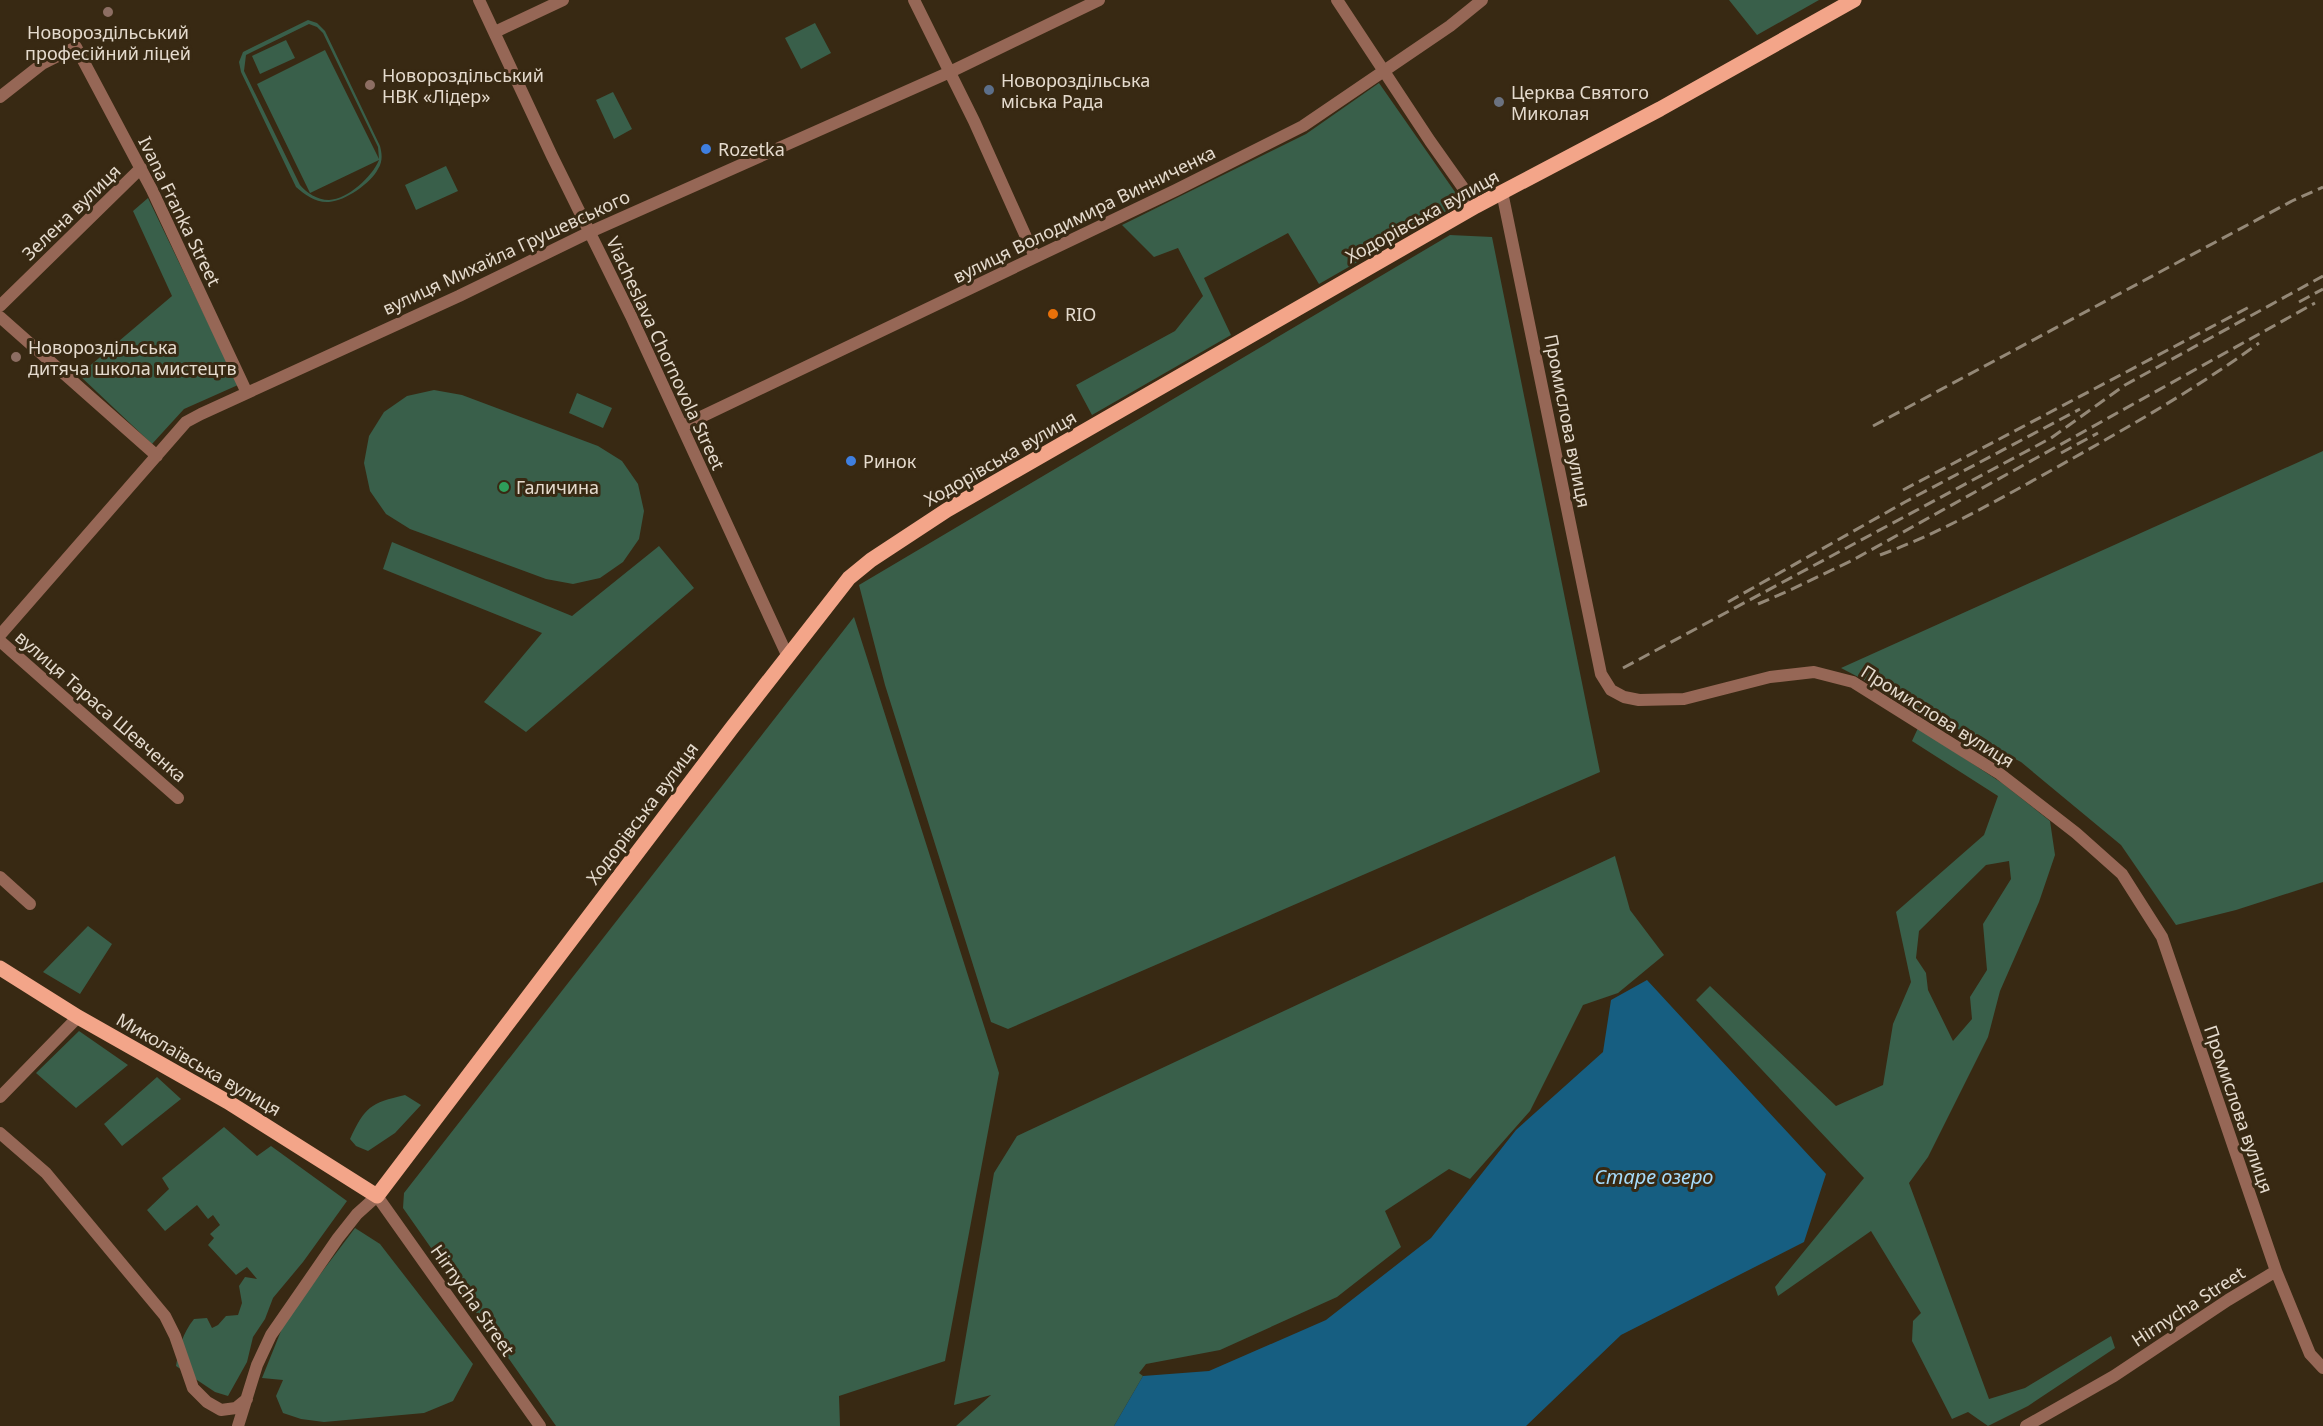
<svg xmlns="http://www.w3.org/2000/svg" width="2323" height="1426" font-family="'Noto Sans',sans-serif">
<rect width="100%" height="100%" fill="#382913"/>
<path fill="#395f4a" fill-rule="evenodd" d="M 1729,0 L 1819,0 L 1757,35 Z
M 308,20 L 317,23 L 325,31 L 380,146 C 382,154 383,161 378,169 C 371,183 345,201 329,202 C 316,203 305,195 296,187 L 241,72 L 239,62 L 243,52 ZM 309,24 L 317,27 L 323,33 L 378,147 L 379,159 L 325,50 L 257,84 L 310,193 L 379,160 C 372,177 348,199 329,200 C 317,200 307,193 300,185 L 244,71 L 246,55 Z
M 815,23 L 831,53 L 801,69 L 785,38 Z
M 286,40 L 295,58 L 260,74 L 252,56 Z
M 1379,83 L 1462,202 L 1319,284 L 1288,233 L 1204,278 L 1231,335 L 1092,415 L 1076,385 L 1175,331 L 1203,296 L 1178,248 L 1154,257 L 1122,225 L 1306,134 Z
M 613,92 L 632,129 L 614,139 L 596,100 Z
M 446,166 L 458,191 L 416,210 L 405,185 Z
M 148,198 L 238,385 L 184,409 L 152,444 L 79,375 L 172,296 L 133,211 Z
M 1450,235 L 1492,237 L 1600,772 L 1008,1029 L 991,1022 L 885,685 L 859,585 Z
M 434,390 L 462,395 L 598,446 L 622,461 L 638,484 L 644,511 L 639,539 L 623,562 L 600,578 L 573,584 L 546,579 L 410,529 L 386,514 L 370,491 L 364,463 L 369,436 L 384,412 L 407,396 Z
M 577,393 L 612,408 L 603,428 L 569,413 Z
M 2323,451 L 2323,882 L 2236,910 L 2176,925 L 2121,845 L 2021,762 L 1841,668 Z
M 392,542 L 572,616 L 659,546 L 694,588 L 526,732 L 484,702 L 542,633 L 383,569 Z
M 854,617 L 999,1073 L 945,1361 L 839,1396 L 840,1426 L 556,1426 L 403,1208 L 404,1193 Z
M 1918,728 L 2002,783 L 2050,821 L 2055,855 L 2039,902 L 2000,991 L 1988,1037 L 1928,1157 L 1909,1183 L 1989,1399 L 2025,1388 L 2111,1336 L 2115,1348 L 2028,1406 L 1988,1426 L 1968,1412 L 1952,1419 L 1912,1341 L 1913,1321 L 1921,1313 L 1871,1231 L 1778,1296 L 1775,1287 L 1864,1178 L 1696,1000 L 1710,986 L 1836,1106 L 1883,1085 L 1893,1024 L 1911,982 L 1896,912 L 1984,835 L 1998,796 L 1912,741 ZM 2009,861 L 2011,879 L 1983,924 L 1987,970 L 1970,997 L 1972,1019 L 1953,1041 L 1928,990 L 1926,973 L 1916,958 L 1919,931 L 1986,865 Z
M 1615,856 L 1630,910 L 1664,955 L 1618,993 L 1583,1005 L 1530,1111 L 1470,1179 L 1449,1169 L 1385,1211 L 1401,1247 L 1337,1297 L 1220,1350 L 1146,1364 L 1139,1373 L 1143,1376 L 1114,1426 L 956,1426 L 991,1395 L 954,1405 L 994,1173 L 1017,1136 Z
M 88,926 L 112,944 L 80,994 L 43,972 Z
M 79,1031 L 128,1065 L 76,1108 L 36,1073 Z
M 157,1077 L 181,1099 L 122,1146 L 104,1124 Z
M 405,1095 L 421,1105 L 395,1133 L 368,1151 L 356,1146 L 350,1139 C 365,1107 370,1103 405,1095 Z
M 224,1127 L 257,1156 L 271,1146 L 347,1201 L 303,1262 L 273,1298 L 265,1319 L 253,1337 L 247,1362 L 228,1396 L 215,1392 L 176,1366 C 179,1348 182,1334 194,1319 L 207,1318 L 212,1328 L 218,1325 L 226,1316 L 238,1315 L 242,1303 L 239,1286 L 245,1277 L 257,1279 L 247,1267 L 236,1275 L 208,1245 L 214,1238 L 210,1234 L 220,1225 L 213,1215 L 208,1219 L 197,1205 L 165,1231 L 147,1210 L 169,1189 L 162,1178 Z
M 355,1228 L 380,1244 L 473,1364 L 453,1401 L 424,1413 L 324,1422 L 301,1419 L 283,1413 L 276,1396 L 283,1380 L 262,1378 L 285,1321 Z"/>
<path fill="#165e81" d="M 1647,980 L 1826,1174 L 1804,1242 L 1621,1335 L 1526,1426 L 1114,1426 L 1143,1376 L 1209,1371 L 1326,1320 L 1431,1238 L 1516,1130 L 1603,1052 L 1611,1000 Z"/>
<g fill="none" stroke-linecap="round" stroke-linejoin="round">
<path stroke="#966756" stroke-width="12" d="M 479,0 L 552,156 L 631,316 L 788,657
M 914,0 L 974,121 L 1035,257
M 1337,0 L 1430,141 L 1476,206
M 495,32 L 563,0
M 0,97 L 42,64 L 76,47 L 152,190 L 247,393
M 1502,192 L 1601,674 L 1611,690 L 1624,697 L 1639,700 L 1684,699 L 1770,677 L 1814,672 L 1853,682 L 2000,774 L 2076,833 L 2122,874 L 2162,937 L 2276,1271
M 0,306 L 141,168
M 0,317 L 157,456
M 682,426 L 1176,190 L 1303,126 L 1450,26 L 1482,0
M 0,635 L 186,422 L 201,414 L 459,296 L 590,232 L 950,72 L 1099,0
M 0,641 L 178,798
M 0,877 L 30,904
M 0,1097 L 78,1017
M 0,1133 L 46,1173 L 165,1316 L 175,1336 L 193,1388 L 207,1402 L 221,1410 L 236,1408 L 247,1399
M 238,1426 L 257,1365 L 271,1335 L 338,1238 L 357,1214 L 377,1196 L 540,1426
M 2026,1426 L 2114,1376 L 2228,1300 L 2276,1271 L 2310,1354 L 2323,1368"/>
<path stroke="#f3a589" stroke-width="15" d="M 0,968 L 78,1017 L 228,1102 L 377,1196 L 731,729 L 849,578 L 871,560 L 947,510 L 1476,206 L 1660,109 L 1854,0"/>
<path stroke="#948877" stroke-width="3" stroke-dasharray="12 6" stroke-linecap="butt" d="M 2299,302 L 2323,289
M 1873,426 L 2292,201 L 2323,187
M 2061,453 L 2098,433
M 1903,490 L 2251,306
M 1880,555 C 1940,533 1996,501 2052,470 C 2123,430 2193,391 2259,343
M 1728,602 L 1905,502 L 2080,409
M 1758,604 L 1786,592 L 1851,561 L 2315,303
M 1623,668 L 2051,438 L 2125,385 L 2323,276"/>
</g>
<g fill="#8d6e63" stroke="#382913" stroke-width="2">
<circle cx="108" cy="12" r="6"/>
<circle cx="370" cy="85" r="6"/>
<circle cx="16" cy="357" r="6"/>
</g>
<circle fill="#5c6f8a" stroke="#382913" stroke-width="2" cx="989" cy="90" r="6"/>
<circle fill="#6b7280" stroke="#382913" stroke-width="2" cx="1499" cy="102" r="6"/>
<g fill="#3f7fe0" stroke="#382913" stroke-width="2">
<circle cx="706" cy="149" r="6"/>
<circle cx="851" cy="461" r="6"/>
</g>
<circle fill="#e8710a" stroke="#382913" stroke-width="2" cx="1053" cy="314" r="6"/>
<circle fill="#2e9e5b" stroke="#382913" stroke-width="2" cx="504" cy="487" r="6"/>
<g text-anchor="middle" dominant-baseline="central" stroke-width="6" stroke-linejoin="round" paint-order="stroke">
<g font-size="18" fill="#e5dbce" stroke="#382913" text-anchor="start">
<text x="108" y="32" text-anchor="middle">Новороздільський<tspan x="108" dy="21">професійний ліцей</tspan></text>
<text x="382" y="75">Новороздільський<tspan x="382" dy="21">НВК «Лідер»</tspan></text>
<text x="1001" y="80">Новороздільська<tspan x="1001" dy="21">міська Рада</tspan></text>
<text x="1511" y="92">Церква Святого<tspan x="1511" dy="21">Миколая</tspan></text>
<text x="718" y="149">Rozetka</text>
<text x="1065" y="314">RIO</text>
<text x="28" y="347">Новороздільська<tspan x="28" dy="21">дитяча школа мистецтв</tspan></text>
<text x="863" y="461">Ринок</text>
<text x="516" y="487">Галичина</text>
</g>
<g font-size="18" fill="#e5dbce" stroke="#382913">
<text transform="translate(180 211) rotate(64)">Ivana Franka Street</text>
<text transform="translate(71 212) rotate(-44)">Зелена вулиця</text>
<text transform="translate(1084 214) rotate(-26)">вулиця Володимира Винниченка</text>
<text transform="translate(1422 216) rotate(-29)">Ходорівська вулиця</text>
<text transform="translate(506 252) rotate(-25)">вулиця Михайла Грушевського</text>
<text transform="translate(666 353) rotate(65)">Viacheslava Chornovola Street</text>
<text transform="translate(1568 421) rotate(79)">Промислова вулиця</text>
<text transform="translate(1000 458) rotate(-30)">Ходорівська вулиця</text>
<text transform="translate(101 706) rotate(41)">вулиця Тараса Шевченка</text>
<text transform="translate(1938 716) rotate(32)">Промислова вулиця</text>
<text transform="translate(642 813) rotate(-53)">Ходорівська вулиця</text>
<text transform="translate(199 1064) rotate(30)">Миколаївська вулиця</text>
<text transform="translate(2239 1109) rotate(71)">Промислова вулиця</text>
<text transform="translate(473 1300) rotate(55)">Hirnycha Street</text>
<text transform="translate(2188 1306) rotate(-33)">Hirnycha Street</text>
</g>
<g font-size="20" font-style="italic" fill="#a5dbfb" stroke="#382913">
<text x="1654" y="1176">Старе озеро</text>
</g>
</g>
</svg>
